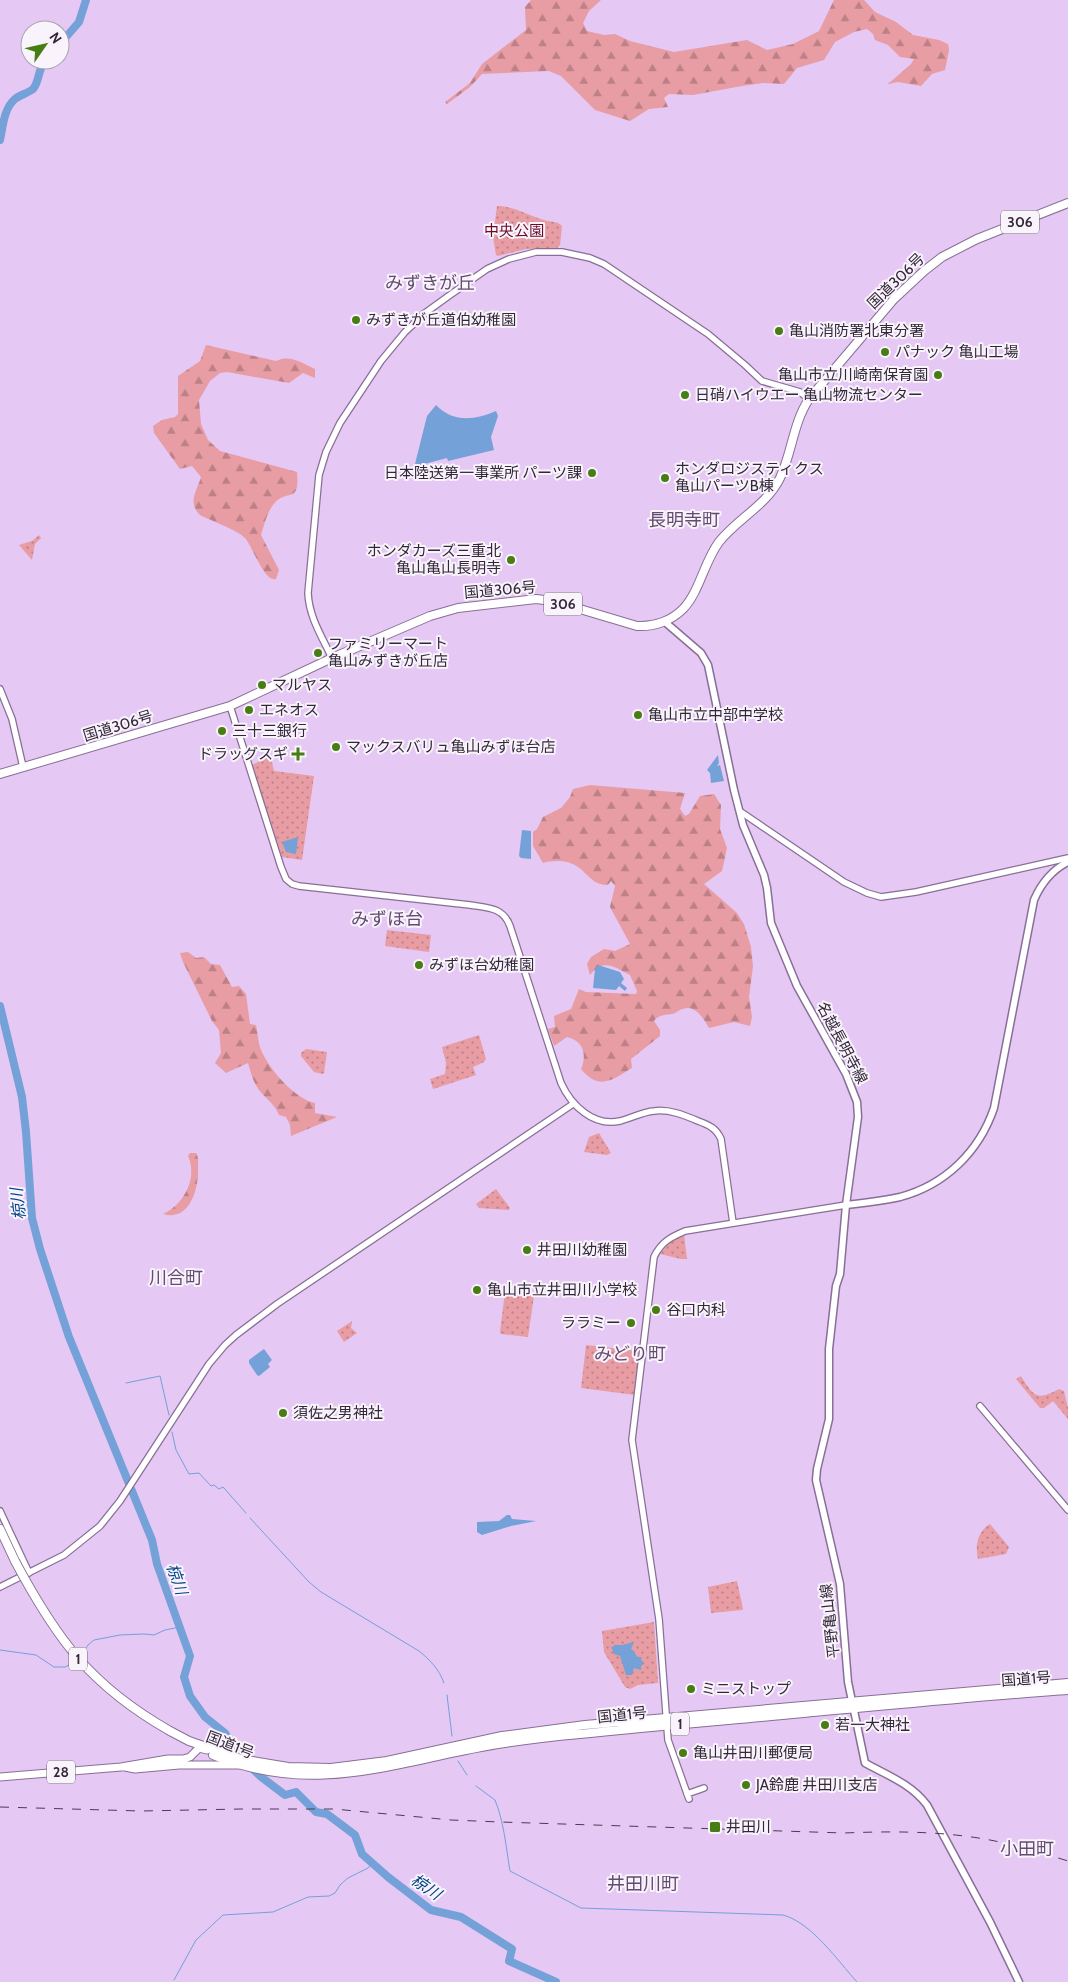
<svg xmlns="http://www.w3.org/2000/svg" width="1068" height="1982" font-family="Cabin,'Noto Sans JP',sans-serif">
<defs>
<pattern id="grass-dots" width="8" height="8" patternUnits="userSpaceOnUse" patternTransform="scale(1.25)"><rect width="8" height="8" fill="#e79da3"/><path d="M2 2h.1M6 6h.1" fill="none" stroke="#bc8086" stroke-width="1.8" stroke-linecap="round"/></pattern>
<pattern id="forest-firs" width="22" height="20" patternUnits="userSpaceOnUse" patternTransform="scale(1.25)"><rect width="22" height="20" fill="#e79da3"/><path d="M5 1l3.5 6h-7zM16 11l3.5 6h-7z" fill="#bc8086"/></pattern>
</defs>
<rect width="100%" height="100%" fill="#e5c8f4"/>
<path fill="url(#grass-dots)" d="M 497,206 C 514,206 527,215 544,220 C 550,222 558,221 562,226 L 560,245 L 557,248 L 526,249 L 498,256 L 496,255 L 493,237 Z
M 39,535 L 41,538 L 35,544 L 32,560 L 19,545 L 32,541 Z
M 269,756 L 271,758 L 274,771 L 314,776 L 302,860 L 282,857 L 252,765 Z
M 387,930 L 431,935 L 429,952 L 385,946 Z
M 479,1035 L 486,1059 L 484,1062 L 473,1067 L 476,1075 L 433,1089 L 430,1079 L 445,1074 L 446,1063 L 442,1047 Z
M 306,1049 L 327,1052 L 324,1073 L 322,1074 L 314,1072 L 301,1056 L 301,1053 Z
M 599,1133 L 611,1153 L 607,1155 L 584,1152 L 589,1137 Z
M 496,1189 L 510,1208 L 509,1210 L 479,1208 L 476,1204 Z
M 684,1234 L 687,1259 L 681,1259 L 660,1254 L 669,1243 Z
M 505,1292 L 534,1296 L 528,1337 L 501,1334 L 500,1332 Z
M 352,1321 L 351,1328 L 357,1333 L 344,1342 L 337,1331 Z
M 586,1345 L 639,1351 L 635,1395 L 581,1388 Z
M 1021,1376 C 1034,1397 1037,1401 1059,1389 L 1064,1391 L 1068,1408 L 1068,1419 L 1053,1401 L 1044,1408 L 1040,1408 L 1016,1379 Z
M 990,1524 L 1009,1547 L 1006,1554 L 978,1559 C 975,1546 977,1532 990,1524 Z
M 737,1581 L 743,1609 L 742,1610 L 711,1613 L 708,1587 Z
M 654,1622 L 658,1683 L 638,1685 L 630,1689 L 625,1687 L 604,1652 L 602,1631 Z"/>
<path fill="url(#forest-firs)" d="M 531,0 L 601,0 L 589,11 L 583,23 L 587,31 L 604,35 L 615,34 L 630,41 L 674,52 L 747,40 L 767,50 L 793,44 L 819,31 L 834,0 L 864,0 L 875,12 L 896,22 L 913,35 L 939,40 L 948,44 L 949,50 L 945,70 L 932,74 L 921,86 L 898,82 L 888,84 L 911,64 L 914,59 L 900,57 L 888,45 L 875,40 L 873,34 L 867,29 L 854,32 L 835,42 L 824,60 L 797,68 L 784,84 L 763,83 L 742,86 L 693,95 L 669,94 L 664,98 L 668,107 L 649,109 L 630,121 L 595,110 L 561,76 L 549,71 L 482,74 L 470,87 L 447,104 L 445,102 L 470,83 L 482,64 L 526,30 L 525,7 Z
M 206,345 L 276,361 C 290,354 302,363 315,369 L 315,378 L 303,373 L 289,383 L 227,372 L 220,373 L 210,381 L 199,400 L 201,424 L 208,440 L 220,451 L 297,472 C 300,506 287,487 273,505 C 267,513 264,525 261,535 L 279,570 L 276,579 C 264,582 253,547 245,538 C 239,531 210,520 200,515 C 187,502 197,491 201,477 L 192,466 L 180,469 L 154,433 L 153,426 L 162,420 L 175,417 L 178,414 L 178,376 L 200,361 Z
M 590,785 L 685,793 L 680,809 L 685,816 L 689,814 L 700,796 L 714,794 L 721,805 L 720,829 L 727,848 L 722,871 L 704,884 L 737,913 L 744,924 L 751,947 L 753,966 L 749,997 L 752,1017 L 750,1026 L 734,1022 L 709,1028 C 704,1019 695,1004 683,1009 C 678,1010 677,1013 672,1014 C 665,1015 658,1015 654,1021 L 660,1030 L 660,1036 L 631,1059 L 632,1068 C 612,1080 599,1091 581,1069 C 587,1055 584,1041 567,1037 L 554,1046 L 548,1029 L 555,1027 L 554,1016 L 571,1009 L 579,989 L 586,992 L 636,994 L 637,991 L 630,975 C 614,967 603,958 590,975 L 587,964 L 591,957 L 604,949 L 615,951 L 630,944 L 610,907 L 615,886 L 611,881 L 608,885 C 593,885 589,875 578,867 C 568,860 554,860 543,863 L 533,846 L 533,832 L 537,829 L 543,817 L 561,808 L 570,797 L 573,789 Z
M 188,952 L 196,958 L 204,957 L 211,964 L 220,965 L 232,987 L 239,986 L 246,994 L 250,1024 L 256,1025 C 258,1034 258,1044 262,1052 C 270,1070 295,1099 315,1103 L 315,1113 L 337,1117 L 291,1136 L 290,1125 L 286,1117 L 279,1115 C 275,1104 266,1099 259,1090 C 253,1082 251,1073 248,1063 L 226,1073 L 215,1063 L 221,1053 L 219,1030 L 212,1021 L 183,962 L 180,953 Z
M 190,1153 L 196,1153 C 199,1158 198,1162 198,1168 C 199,1188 190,1222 163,1214 C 184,1205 198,1177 188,1156 Z"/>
<path fill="#73a1d8" d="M 436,405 C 453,423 475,420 496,411 L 498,416 L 491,437 L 494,450 L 448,461 L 447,458 L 417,466 L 415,464 L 427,416 Z
M 718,755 L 719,763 L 717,766 L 720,765 L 724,781 L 711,783 L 710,773 L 707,770 Z
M 522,830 L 531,831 L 531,859 L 521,858 L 519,856 Z
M 298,837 L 296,854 L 286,852 L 282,842 Z
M 598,965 L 620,972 L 624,979 L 621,983 L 627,988 L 625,991 L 619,986 L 616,990 L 593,988 L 595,969 Z
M 264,1349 L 272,1360 L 268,1364 L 270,1367 L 259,1376 L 257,1375 L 249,1363 L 249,1360 Z
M 507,1515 L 510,1515 L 512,1519 L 536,1521 L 511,1526 L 482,1535 L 477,1532 L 477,1522 L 499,1521 Z
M 634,1642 L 631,1649 L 634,1651 L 637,1657 L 641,1657 L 642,1663 L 645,1663 L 641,1666 L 641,1670 L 634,1668 L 632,1675 L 626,1675 L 620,1656 L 614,1654 L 611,1646 L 614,1647 L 614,1645 L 622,1645 Z"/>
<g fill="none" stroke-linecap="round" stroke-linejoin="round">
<path stroke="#73a1d8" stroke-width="1" d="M 126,1383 L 160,1376 L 169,1415
M 172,1432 L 176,1450 L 189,1474 L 199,1473 L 211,1486 L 214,1485 L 219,1489 L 223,1487 L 246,1513
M 250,1518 L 309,1582 L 321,1592 L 419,1651 C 430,1660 439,1669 444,1683
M 0,1650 L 36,1655 L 54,1667 L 65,1667 L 75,1662
M 80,1657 L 88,1645 L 94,1640 L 120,1635 L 144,1634 L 154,1635 L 165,1630 L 180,1627
M 447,1695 L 452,1736
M 458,1761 L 467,1775
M 476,1786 L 495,1800 C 504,1822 506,1847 510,1871 L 581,1908 L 783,1915 C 812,1923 837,1960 857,1982
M 174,1980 L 196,1940 L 223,1915 L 273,1912 L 308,1897 L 329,1896 L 335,1893 L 340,1885 L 348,1878 L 368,1868 L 372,1863"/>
<path stroke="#73a1d8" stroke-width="8" d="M 60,44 L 79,22 L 86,0
M 0,140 C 3,126 4,108 15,99 C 20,95 28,93 33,89 C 40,81 37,70 46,60
M 0,1006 L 22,1097 L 26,1132 L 32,1218 L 40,1249 L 69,1337 L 152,1540 L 157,1564 L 190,1656 L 184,1677 L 190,1696 L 205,1717 L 225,1733 L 235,1751 L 260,1776 L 285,1795 L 296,1792 L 316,1812 L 327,1814 L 355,1835 L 362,1854 L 388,1877 L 431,1910 L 461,1917 L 512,1949 L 509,1961 L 556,1982"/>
<g stroke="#886f96" stroke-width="8">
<path id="tertiary" d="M 332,658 C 322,637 309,617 308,593 L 319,475 L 326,452 L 340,423 L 381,361 L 405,332 L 425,313 L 450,295 L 487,269 L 509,259 L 536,252 L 562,252 L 590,258 L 604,264 L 708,334 L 745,365 L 762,381 L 800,392 L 809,399
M 0,689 L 12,719 L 23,767
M 230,706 L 281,867 L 286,879 L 292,884 L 299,886 L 470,905 C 488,908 503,907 510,926 L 561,1083 C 571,1105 593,1127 620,1121 C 632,1118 642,1112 654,1111 C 669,1109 684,1115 698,1121 C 709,1125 716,1128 721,1139 L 733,1223
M 741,812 L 844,882 L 867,893 L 881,897 L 916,892 L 1068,858
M 980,1406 L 1068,1510
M 0,1511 L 29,1573
M 0,1587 L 64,1555 L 100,1526 L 120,1501 L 209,1364 L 225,1345 L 236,1335 L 277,1304 L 573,1104
M 687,1794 L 704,1788
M 689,1799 L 668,1740 L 659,1619 L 632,1440 L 654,1257 C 661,1242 671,1237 685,1231 L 846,1205"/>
</g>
<g stroke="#886f96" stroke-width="9">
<path id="secondary" d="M 665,622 L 701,653 L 708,665 L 734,790 L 743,825 L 764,875 L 767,888 L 771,923 L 797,986 L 846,1074 L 857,1102 L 858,1117 L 846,1205 L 840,1274 L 836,1286 L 829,1349 L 829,1419 L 817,1469 L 816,1480 L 840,1584 L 848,1682 L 865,1763 C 887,1775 911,1784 927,1805 L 990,1922 L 1019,1982
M 846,1205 C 864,1203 882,1201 900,1197 C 945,1185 979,1152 994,1108 L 1034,900 C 1041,884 1052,870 1068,862"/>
</g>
<g stroke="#886f96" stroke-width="9">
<path id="primary" d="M 125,1767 L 135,1769 L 179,1765 L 239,1765
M 0,1777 L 121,1767 L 168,1759 L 183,1759 L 190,1757 L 199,1748 L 207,1750"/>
</g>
<g stroke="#886f96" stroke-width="10">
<path id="trunk" d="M 0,774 L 230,706 L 332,658 L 430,616 L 458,608 L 536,599 L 553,601 L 637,626 C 654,627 671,621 683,609 C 700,591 704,562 719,542 C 737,519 767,505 780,478 C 792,453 793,423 809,399 L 894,299 L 924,271 L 942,257 L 977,239 L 1068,203
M 0,1529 L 15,1561
M 170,1731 L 189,1741 L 241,1759 L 288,1767 L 331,1768 L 387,1761 L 502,1736 L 585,1725 L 1068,1683
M 213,1755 C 310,1795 385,1765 481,1747 C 514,1741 547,1737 580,1734 C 655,1726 730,1720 804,1713 C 892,1705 980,1696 1068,1690"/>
</g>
<use href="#tertiary" stroke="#fff" stroke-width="5.5"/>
<use href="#secondary" stroke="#fff" stroke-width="6"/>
<use href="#primary" stroke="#fff" stroke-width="7"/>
<use href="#trunk" stroke="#fff" stroke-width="8"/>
<path stroke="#4a3d50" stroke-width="1" stroke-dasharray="9 9" stroke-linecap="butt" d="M 0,1807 L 141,1811 L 241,1809 L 334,1809 L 451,1820 L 500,1822 L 844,1833 C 893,1831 942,1831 990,1840 C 1016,1845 1042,1853 1068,1861"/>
<g stroke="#886f96" stroke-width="10" stroke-linecap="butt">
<path id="trunk-bridge" d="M 15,1561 C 57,1640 91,1686 170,1731"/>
</g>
<use href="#trunk-bridge" stroke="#fff" stroke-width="8"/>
</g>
<g fill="#477d12" stroke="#f9f3fc" stroke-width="2">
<circle cx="356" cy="320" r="5"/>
<circle cx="779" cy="331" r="5"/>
<circle cx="885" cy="352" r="5"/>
<circle cx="938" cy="375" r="5"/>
<circle cx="685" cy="395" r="5"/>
<circle cx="592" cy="473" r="5"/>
<circle cx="665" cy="478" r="5"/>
<circle cx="511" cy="560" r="5"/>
<circle cx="318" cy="653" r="5"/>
<circle cx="262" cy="685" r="5"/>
<circle cx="249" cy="710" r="5"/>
<circle cx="638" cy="715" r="5"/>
<circle cx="222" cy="731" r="5"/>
<circle cx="336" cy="747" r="5"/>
<path d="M295.5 746.5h5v5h5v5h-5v5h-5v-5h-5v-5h5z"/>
<circle cx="419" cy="965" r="5"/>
<circle cx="527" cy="1250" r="5"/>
<circle cx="477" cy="1290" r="5"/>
<circle cx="656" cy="1310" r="5"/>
<circle cx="631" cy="1323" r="5"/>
<circle cx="283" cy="1413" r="5"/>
<circle cx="691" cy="1689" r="5"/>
<circle cx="825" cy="1725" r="5"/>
<circle cx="683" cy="1753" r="5"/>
<circle cx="746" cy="1785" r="5"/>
<rect x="709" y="1821" width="12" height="12" rx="2.5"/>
</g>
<g text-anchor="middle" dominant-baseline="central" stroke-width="4" stroke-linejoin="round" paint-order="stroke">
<g fill="#f9f3fc" stroke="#6e6573" stroke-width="1">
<rect x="1001" y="210.5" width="38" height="23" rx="4"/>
<rect x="544" y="592.5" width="38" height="23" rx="4"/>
<rect x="69" y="1647.5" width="18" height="23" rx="4"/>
<rect x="671" y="1712.5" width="18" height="23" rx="4"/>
<rect x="47" y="1760.5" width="28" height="23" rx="4"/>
</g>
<g font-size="14" font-weight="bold" fill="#332838">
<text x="1020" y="222">306</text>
<text x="563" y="604">306</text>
<text x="78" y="1659">1</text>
<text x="680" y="1724">1</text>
<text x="61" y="1772">28</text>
</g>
<g font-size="15" fill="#6a0a23" stroke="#f9f3fc">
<text x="514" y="231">中央公園</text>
</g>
<g font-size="15" fill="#332838" stroke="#f9f3fc">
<text transform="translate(896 281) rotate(-44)">国道306号</text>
<text transform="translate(500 590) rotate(-5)">国道306号</text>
<text transform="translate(118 726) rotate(-17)">国道306号</text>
<text transform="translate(842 1043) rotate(62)">名越長明寺線</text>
<text transform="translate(830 1621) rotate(-96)">平野亀山線</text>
<text transform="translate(1026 1679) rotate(-4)">国道1号</text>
<text transform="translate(622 1715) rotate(-6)">国道1号</text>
<text transform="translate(230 1745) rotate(21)">国道1号</text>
</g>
<g font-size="15" fill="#332838" stroke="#f9f3fc" text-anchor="start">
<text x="366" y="320">みずきが丘道伯幼稚園</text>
<text x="789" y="331">亀山消防署北東分署</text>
<text x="895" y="352">パナック 亀山工場</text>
<text x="928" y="375" text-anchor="end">亀山市立川崎南保育園</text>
<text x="695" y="395">日硝ハイウエー 亀山物流センター</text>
<text x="675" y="469">ホンダロジスティクス<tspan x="675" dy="17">亀山パーツB棟</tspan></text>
<text x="582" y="473" text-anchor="end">日本陸送第一事業所 パーツ課</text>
<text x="501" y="551" text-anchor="end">ホンダカーズ三重北<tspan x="501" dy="17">亀山亀山長明寺</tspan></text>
<text x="328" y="644">ファミリーマート<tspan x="328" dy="17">亀山みずきが丘店</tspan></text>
<text x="272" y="685">マルヤス</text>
<text x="259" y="710">エネオス</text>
<text x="648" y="715">亀山市立中部中学校</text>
<text x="232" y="731">三十三銀行</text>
<text x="346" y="747">マックスバリュ亀山みずほ台店</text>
<text x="288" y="754" text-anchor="end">ドラッグスギ</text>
<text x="429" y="965">みずほ台幼稚園</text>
<text x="537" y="1250">井田川幼稚園</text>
<text x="487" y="1290">亀山市立井田川小学校</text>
<text x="666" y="1310">谷口内科</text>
<text x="621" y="1323" text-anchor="end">ララミー</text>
<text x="293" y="1413">須佐之男神社</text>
<text x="701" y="1689">ミニストップ</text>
<text x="835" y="1725">若一大神社</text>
<text x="693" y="1753">亀山井田川郵便局</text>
<text x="756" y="1785">JA鈴鹿 井田川支店</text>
<text x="726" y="1827">井田川</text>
</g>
<g font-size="16" font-style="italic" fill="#004487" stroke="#f9f3fc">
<text transform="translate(18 1204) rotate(-96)">椋川</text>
<text transform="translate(177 1579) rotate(71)">椋川</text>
<text transform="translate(426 1887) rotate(34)">椋川</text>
</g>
<g font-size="18" fill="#644b70" stroke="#f9f3fc">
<text x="430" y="283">みずきが丘</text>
<text x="684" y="520">長明寺町</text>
<text x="387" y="919">みずほ台</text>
<text x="176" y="1278">川合町</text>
<text x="630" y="1354">みどり町</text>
<text x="1027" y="1849">小田町</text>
<text x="643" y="1884">井田川町</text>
</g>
</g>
<g transform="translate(45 45) rotate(56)"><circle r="24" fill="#f9f3fc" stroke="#aaa2ae"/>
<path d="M0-4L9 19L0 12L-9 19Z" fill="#477d12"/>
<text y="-8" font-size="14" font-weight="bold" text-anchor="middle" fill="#332838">N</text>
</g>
</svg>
